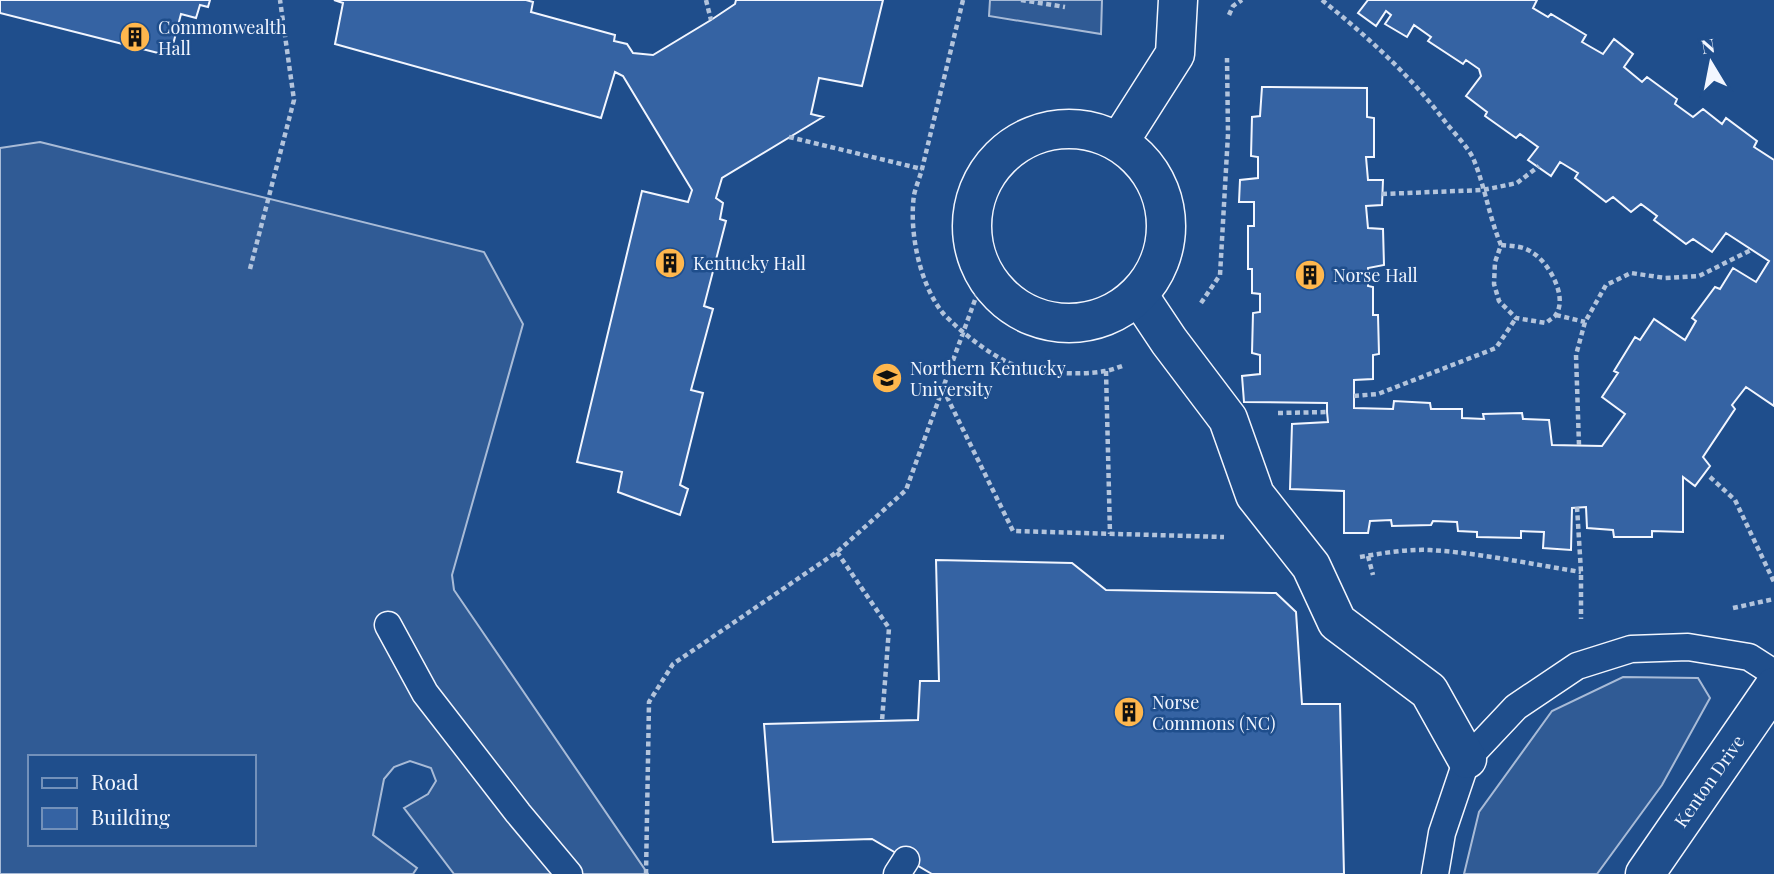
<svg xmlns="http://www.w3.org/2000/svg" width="1774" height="874" font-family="'Playfair Display',serif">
<rect width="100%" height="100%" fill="#1f4e8c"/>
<path fill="#305b95" stroke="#a8bbd7" stroke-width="2" fill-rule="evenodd" d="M 990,0 L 1102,0 L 1101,34 L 989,16 Z
M 40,142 L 484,252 L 523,324 L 452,575 L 454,590 L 648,874 L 454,874 L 404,808 L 428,794 L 436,781 L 431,768 L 410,761 L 394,767 L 384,779 L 373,835 L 417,868 L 413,874 L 0,874 L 0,148 ZM 30,757 L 254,757 L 254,844 L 30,844 Z
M 1623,677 L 1698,678 L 1710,698 L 1662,785 L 1597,874 L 1464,874 L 1479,812 L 1552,711 Z"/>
<path fill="#3563a3" stroke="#f2f6ff" stroke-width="2" d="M 0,0 L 210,0 L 208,7 L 200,5 L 196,18 L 181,14 L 170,56 L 0,13 Z
M 334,0 L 526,0 L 533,2 L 531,12 L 615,35 L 614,41 L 627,44 L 633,53 L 653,55 L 711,20 L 735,4 L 736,0 L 883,0 L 862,86 L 819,78 L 811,114 L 823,117 L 722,178 L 716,198 L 723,203 L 720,219 L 726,221 L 704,306 L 713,309 L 691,390 L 703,393 L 680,485 L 688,489 L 680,515 L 618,492 L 622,472 L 577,462 L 642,191 L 688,202 L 692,190 L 623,76 L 615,72 L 601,118 L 335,44 L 343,3 Z
M 1368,0 L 1537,0 L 1533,8 L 1548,17 L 1551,14 L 1586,35 L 1582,42 L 1603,54 L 1614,39 L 1633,54 L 1624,67 L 1642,82 L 1647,77 L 1677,99 L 1675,104 L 1693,117 L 1703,109 L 1722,124 L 1726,118 L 1757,141 L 1754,147 L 1774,160 L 1774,406 L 1746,387 L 1732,405 L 1735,409 L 1703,457 L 1710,466 L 1695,486 L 1683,477 L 1683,532 L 1652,531 L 1652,537 L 1614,537 L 1613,530 L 1587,528 L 1586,507 L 1572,508 L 1571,550 L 1543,548 L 1544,532 L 1521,531 L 1521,538 L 1477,537 L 1477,532 L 1458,531 L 1457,522 L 1433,521 L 1431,525 L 1392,526 L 1391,520 L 1370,521 L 1368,533 L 1344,533 L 1344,491 L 1290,489 L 1292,424 L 1328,422 L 1327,412 L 1327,403 L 1244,402 L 1242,376 L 1260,374 L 1260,355 L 1252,353 L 1253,313 L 1260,312 L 1260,294 L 1252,293 L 1252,269 L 1248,269 L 1248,226 L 1254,226 L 1254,202 L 1239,202 L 1240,180 L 1258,178 L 1258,157 L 1251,156 L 1252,117 L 1260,116 L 1262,87 L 1367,88 L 1367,117 L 1374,118 L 1374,157 L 1366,157 L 1368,180 L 1383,180 L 1382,205 L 1366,206 L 1368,228 L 1383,229 L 1384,265 L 1368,268 L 1368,286 L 1373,287 L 1373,315 L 1378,315 L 1379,354 L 1373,355 L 1373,379 L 1354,380 L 1354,408 L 1393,409 L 1394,401 L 1430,403 L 1431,409 L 1462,409 L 1462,418 L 1484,419 L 1483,414 L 1522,413 L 1523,419 L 1549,420 L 1552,445 L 1602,446 L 1625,414 L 1602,397 L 1618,373 L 1614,371 L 1635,337 L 1640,340 L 1654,319 L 1685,340 L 1696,321 L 1692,318 L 1715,287 L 1720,289 L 1733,268 L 1756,282 L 1769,261 L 1726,233 L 1712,252 L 1693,239 L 1686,244 L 1654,220 L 1657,216 L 1641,204 L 1631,212 L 1613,197 L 1606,202 L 1575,178 L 1578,173 L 1560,162 L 1551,176 L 1528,160 L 1538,147 L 1520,134 L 1516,138 L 1485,116 L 1487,112 L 1466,96 L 1481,76 L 1479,69 L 1466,60 L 1463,64 L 1428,41 L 1431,37 L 1414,25 L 1407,37 L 1385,24 L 1391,15 L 1386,11 L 1376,26 L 1358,13 Z
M 936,560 L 1072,563 L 1106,590 L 1276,593 L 1296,612 L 1302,704 L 1340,704 L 1344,874 L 932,874 L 872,839 L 773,842 L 764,724 L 918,720 L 920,681 L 939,681 Z"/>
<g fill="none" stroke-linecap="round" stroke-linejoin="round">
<g stroke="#f2f6ff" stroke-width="29">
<path id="service" d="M 388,625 L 425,693 L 518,813 L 569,874
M 897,874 L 906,860
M 1435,874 L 1442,833 L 1467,759 L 1516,707 L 1577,666 L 1631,649 L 1688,647 L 1749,657 L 1774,673"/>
</g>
<g stroke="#f2f6ff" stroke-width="41">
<path id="pedestrian" d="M 1139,296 L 1169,341 L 1228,419 L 1255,495 L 1311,566 L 1337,622 L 1429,691 L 1467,759"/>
</g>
<g stroke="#f2f6ff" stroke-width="41">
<path id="minor" d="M972 226a97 97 0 1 1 194 0a97 97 0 1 1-194 0Z
M 1119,142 L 1175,54 L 1178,0
M 1645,874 L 1774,687"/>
</g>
<path stroke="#b3c4dc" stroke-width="4.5" stroke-dasharray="5 3.5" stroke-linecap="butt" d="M 706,0 L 711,20
M 963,0 L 922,169 C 920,177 916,186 914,195 C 909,231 919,282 942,312 C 946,317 952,322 957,327 C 972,340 988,352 1005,361 C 1029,373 1079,376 1105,371 C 1112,370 1119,367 1125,365
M 1021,0 L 1065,7
M 1322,0 C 1369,38 1410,75 1447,124 C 1455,134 1467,146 1473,158 C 1485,186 1489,217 1501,245 L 1495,262 L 1494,284 L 1499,301 L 1516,318 L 1546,323 C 1549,320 1552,319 1555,316 C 1569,298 1549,263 1533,253 C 1524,246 1512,246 1501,245
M 1229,15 L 1233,6 L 1242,0
M 789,137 L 922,169
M 1382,194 L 1483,190 L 1517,183 L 1539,166
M 250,269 L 294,100 L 280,0
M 1201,303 L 1220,275 L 1228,134 L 1227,58
M 1556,315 L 1585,322
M 1106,371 L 1110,534
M 943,389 L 1013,531 L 1224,537
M 1354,396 L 1378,394 L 1496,348 L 1516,318
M 1278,413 L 1327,412
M 1579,445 L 1576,355 L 1585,322 L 1606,285 L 1631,273 L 1665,278 L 1699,276 L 1751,250
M 1710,477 L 1735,500 L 1774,582
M 1577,507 L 1581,572 L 1581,619
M 837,552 L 889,628 L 882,721
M 1368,556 L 1373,575
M 1360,557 C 1383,553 1406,549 1430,550 C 1480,553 1531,564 1581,572
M 1733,608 L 1774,599
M 646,874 L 649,702 L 673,664 L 837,552 L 906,490 L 984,275"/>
<use href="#service" stroke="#1f4e8c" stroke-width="26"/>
<use href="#pedestrian" stroke="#1f4e8c" stroke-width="38"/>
<use href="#minor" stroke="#1f4e8c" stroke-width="38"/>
</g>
<defs>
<g id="building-disc" transform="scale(1.575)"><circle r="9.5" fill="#ffb74d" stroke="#1f4e8c"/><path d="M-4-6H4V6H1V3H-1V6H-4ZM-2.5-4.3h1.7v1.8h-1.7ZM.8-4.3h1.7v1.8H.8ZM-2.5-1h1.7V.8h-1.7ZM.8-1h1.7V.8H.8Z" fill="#111"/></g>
<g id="university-disc" transform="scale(1.575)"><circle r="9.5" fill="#ffb74d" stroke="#1f4e8c"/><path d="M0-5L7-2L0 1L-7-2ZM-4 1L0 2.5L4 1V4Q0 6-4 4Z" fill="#111"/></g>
</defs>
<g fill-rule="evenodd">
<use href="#building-disc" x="135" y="37"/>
<use href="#building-disc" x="670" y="263"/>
<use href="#building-disc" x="1310" y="275"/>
<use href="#university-disc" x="887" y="378"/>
<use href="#building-disc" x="1129" y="712"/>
</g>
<g text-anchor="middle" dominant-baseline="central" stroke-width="5" stroke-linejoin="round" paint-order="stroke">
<g font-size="18" fill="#f2f6ff" stroke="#1f4e8c" text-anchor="start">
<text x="158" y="27">Commonwealth<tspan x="158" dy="21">Hall</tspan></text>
<text x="693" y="263">Kentucky Hall</text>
<text x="1333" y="275">Norse Hall</text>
<text x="910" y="368">Northern Kentucky<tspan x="910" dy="21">University</tspan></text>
<text x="1152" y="702">Norse<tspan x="1152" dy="21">Commons (NC)</tspan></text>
</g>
<g font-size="18" fill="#f2f6ff" stroke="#1f4e8c">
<text transform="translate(1709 781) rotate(-55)">Kenton Drive</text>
</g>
</g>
<rect x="28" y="755" width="228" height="91" fill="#1f4e8c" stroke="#7391ba" stroke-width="2"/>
<rect x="42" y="778" width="35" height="10" fill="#1f4e8c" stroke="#7391ba" stroke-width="2"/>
<text x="91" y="790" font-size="21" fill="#f2f6ff">Road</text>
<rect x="42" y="808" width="35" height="21" fill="#3563a3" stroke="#7391ba" stroke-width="2"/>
<text x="91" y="825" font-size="21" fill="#f2f6ff">Building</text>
<g transform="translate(1711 63) rotate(350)" stroke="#1f4e8c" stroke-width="5" paint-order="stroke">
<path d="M0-5L12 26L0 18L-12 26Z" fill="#f2f6ff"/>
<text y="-10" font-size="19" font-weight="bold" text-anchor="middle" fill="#f2f6ff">N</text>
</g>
</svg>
